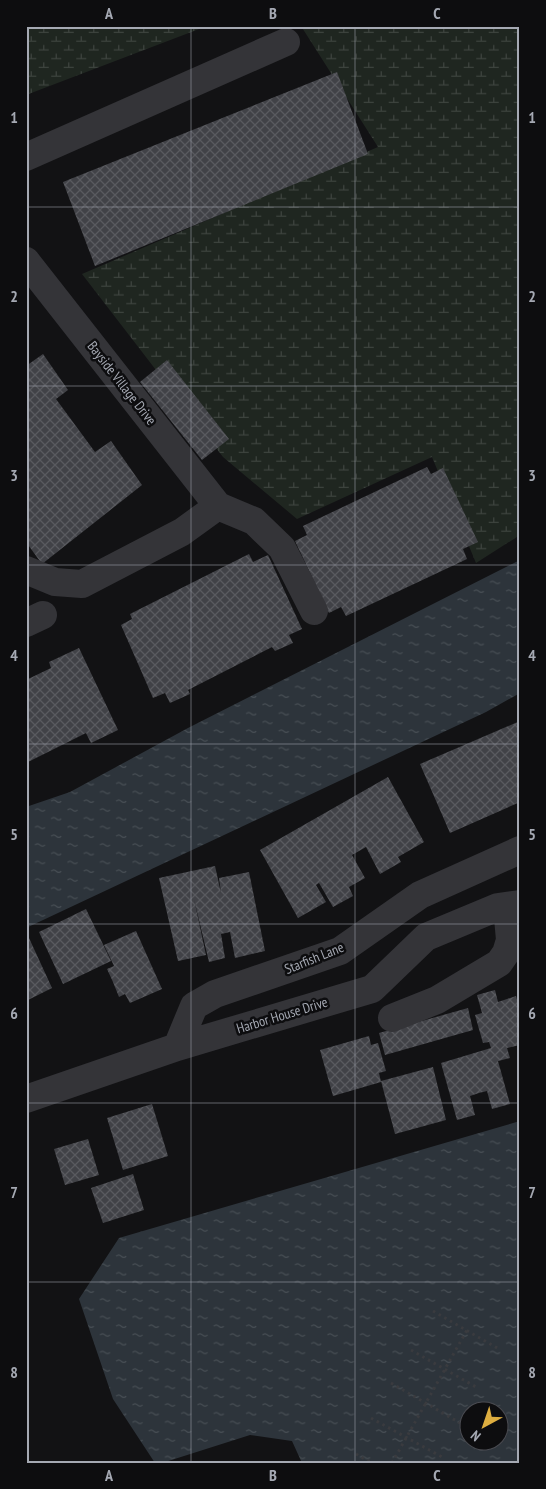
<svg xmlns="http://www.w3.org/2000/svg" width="546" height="1489" font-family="'PT Sans Narrow',sans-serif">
<defs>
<pattern id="wetland-marsh" width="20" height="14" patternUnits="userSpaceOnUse" patternTransform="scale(1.25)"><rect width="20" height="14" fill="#1f2620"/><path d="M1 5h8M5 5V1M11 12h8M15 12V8" fill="none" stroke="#3d433e"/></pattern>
<pattern id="water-ripples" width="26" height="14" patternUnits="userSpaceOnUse" patternTransform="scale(1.25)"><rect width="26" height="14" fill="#2d343b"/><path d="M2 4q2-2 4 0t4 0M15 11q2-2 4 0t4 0" fill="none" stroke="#484f55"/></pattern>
<pattern id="building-cross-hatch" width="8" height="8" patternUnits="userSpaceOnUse" patternTransform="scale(1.25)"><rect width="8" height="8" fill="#414247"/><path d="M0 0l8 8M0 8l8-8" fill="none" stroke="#595a5f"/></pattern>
</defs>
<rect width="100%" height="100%" fill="#121214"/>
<path fill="url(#wetland-marsh)" d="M 26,26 L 207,26 L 26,95 Z
M 301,26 L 520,26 L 520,535 L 476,563 L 432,457 L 297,519 L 223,457 L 82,274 L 378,147 Z"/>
<path fill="url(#water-ripples)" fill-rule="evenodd" d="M 520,560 L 520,693 L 486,712 L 26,928 L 26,807 L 70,792 L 188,728 Z
M 520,1121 L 520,1463 L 302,1463 L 292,1441 L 250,1435 L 162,1463 L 155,1463 L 113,1399 L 79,1299 L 119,1238 ZM 468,1412 L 498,1412 L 498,1442 L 468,1442 Z"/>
<path fill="url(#building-cross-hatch)" d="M 337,72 L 368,154 L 95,266 L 63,182 Z
M 43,354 L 68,390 L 56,399 L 95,452 L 111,441 L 142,485 L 42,564 L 26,542 L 26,366 Z
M 167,360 L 229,439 L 202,460 L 140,382 Z
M 427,467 L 431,474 L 443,468 L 478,542 L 463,549 L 467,559 L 346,616 L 341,607 L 329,613 L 295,541 L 307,535 L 303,526 Z
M 249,554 L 253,562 L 268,555 L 302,629 L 289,635 L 293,643 L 275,651 L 272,647 L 188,690 L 190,694 L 170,703 L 165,693 L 153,698 L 121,625 L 132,619 L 130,614 Z
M 79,648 L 118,730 L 91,743 L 86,733 L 26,763 L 26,680 L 51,668 L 49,662 Z
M 520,721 L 520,802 L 450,833 L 420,764 Z
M 388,777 L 424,842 L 398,857 L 401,862 L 380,874 L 366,847 L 352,855 L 365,878 L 349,887 L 353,896 L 333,907 L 319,883 L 316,885 L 326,902 L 298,918 L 260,850 Z
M 215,866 L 221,893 L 219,878 L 249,872 L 265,951 L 235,958 L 230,932 L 221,934 L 225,958 L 209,962 L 194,899 L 206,955 L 178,961 L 159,878 Z
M 86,909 L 111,961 L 63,984 L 39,932 Z
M 136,931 L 162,989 L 130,1003 L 125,994 L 119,997 L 113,982 L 107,969 L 114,966 L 104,945 Z
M 29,938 L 52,988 L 26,1001 L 26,940 Z
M 495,990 L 498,1002 L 516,996 L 520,1010 L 520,1045 L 507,1048 L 510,1058 L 498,1061 L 510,1104 L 492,1109 L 487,1091 L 479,1093 L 470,1096 L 475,1115 L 457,1120 L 441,1063 L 491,1048 L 489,1042 L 483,1043 L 475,1015 L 482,1013 L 477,995 Z
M 468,1008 L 473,1030 L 385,1055 L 379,1033 Z
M 369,1036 L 371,1045 L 378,1043 L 386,1071 L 379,1073 L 381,1082 L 333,1096 L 320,1050 Z
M 433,1067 L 446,1120 L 395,1134 L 381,1081 Z
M 152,1104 L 168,1156 L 123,1170 L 107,1118 Z
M 88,1139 L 99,1175 L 65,1185 L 54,1149 Z
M 133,1174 L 144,1210 L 103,1223 L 91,1188 Z"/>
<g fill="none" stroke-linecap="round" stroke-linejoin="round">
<path stroke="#3a3b3f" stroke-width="3" stroke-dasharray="2.5 4" stroke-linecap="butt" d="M 433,1311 L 499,1349
M 411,1350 L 476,1387
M 391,1383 L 460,1423
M 371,1418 L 442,1457
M 356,1454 L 372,1463
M 392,1463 L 467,1330"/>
<path stroke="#343438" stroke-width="28" d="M 26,157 L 286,42
M 26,261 L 218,506 L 254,521 L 282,548 L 314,611
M 26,570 L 55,582 L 82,584 L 182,532 L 218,506
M 26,623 L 43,615
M 392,1018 L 437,1000 L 499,963 L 506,953 L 510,940 L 507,906
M 177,1047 L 194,1006 L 215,994 L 340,951 L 420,895 L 520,850
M 26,1099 L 177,1047 L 372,989 L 426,937 L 498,907 L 520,904"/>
</g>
<path fill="none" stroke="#a5a9b3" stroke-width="1" stroke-opacity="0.55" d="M 191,26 L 191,1463M 355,26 L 355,1463M 26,207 L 520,207M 26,386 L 520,386M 26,565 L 520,565M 26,744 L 520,744M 26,924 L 520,924M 26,1103 L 520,1103M 26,1282 L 520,1282"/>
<g text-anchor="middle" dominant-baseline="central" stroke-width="5" stroke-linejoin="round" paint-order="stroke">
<g font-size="14" fill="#a5a9b3" stroke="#0d0d0f">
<text transform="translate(122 383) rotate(52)">Bayside Village Drive</text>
<text transform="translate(314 958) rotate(-22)">Starfish Lane</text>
<text transform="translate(282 1015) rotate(-17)">Harbor House Drive</text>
</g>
</g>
<rect width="546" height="1489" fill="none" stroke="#0d0d0f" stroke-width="55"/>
<g transform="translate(484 1426) rotate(220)"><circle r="24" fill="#0d0d0f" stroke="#4a4b51"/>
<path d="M0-4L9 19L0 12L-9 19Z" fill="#deae40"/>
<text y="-8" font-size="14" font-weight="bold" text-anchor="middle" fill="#a5a9b3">N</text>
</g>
<rect x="28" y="28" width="490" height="1434" fill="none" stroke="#a5a9b3" stroke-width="2"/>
<g font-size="16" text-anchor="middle" font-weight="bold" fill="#a5a9b3">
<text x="109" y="19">A</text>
<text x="273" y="19">B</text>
<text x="437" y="19">C</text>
<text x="14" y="123">1</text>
<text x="532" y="123">1</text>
<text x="14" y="302">2</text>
<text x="532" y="302">2</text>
<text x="14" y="481">3</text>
<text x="532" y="481">3</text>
<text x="14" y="661">4</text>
<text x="532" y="661">4</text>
<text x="14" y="840">5</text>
<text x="532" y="840">5</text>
<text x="14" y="1019">6</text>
<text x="532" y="1019">6</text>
<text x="14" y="1198">7</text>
<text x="532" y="1198">7</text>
<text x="14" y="1378">8</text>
<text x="532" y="1378">8</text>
<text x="109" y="1481">A</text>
<text x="273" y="1481">B</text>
<text x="437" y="1481">C</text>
</g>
</svg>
